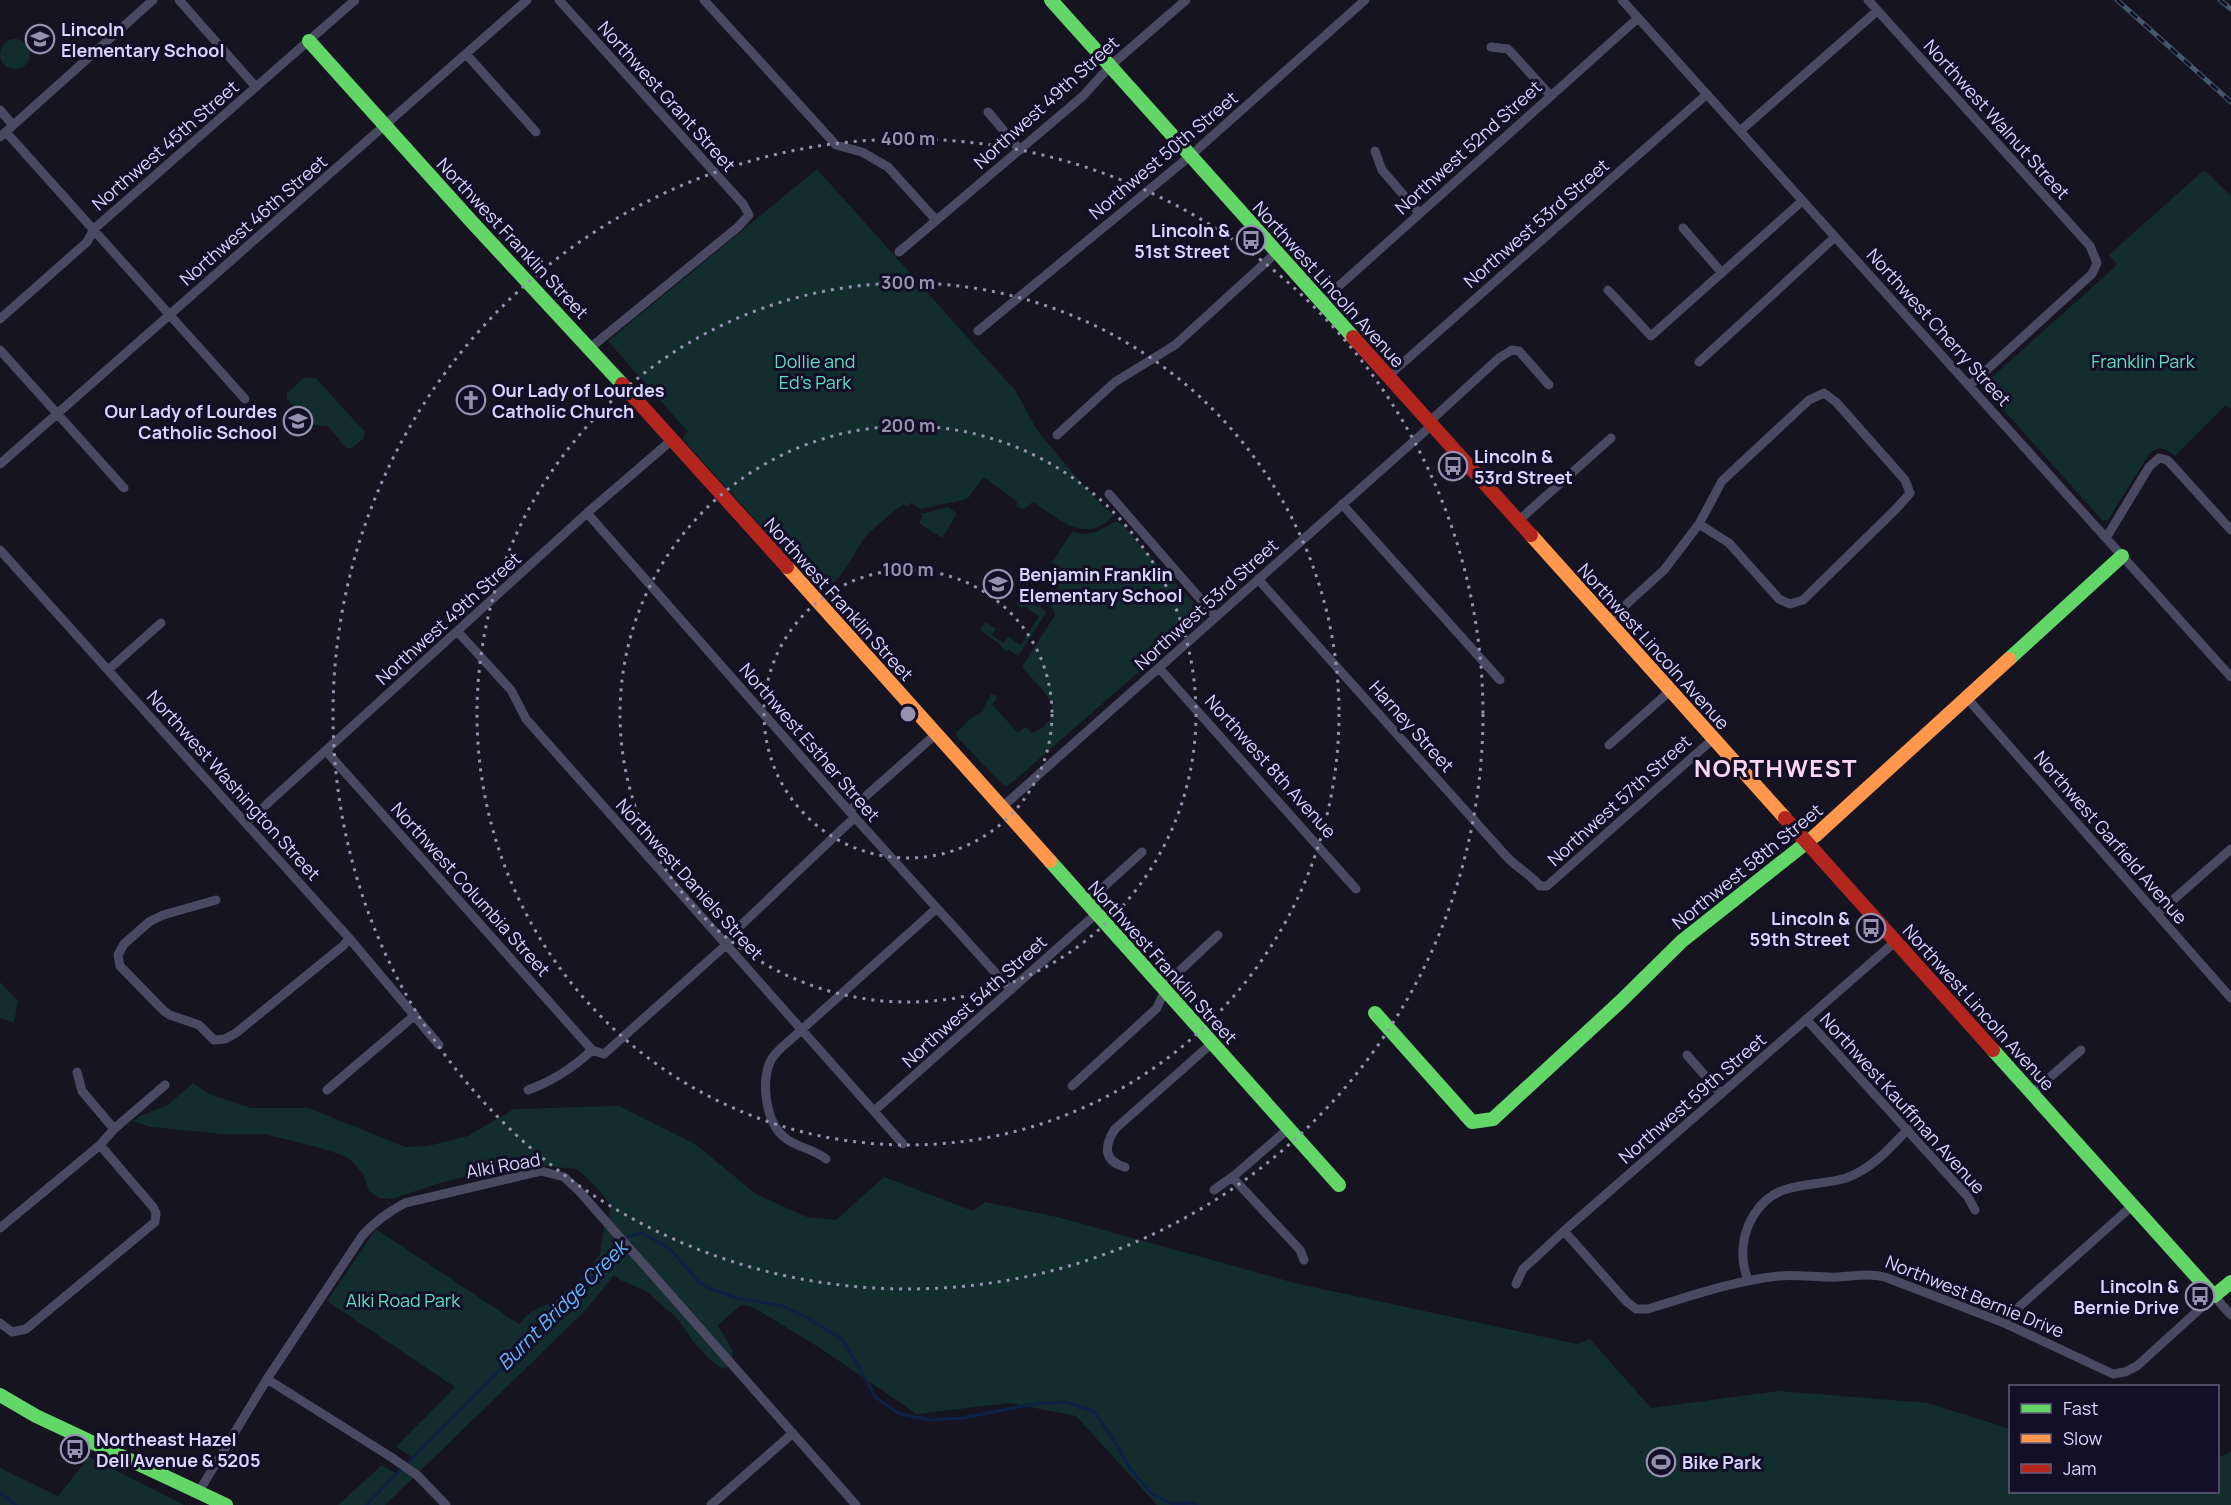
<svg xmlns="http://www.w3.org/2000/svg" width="2231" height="1505" font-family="Manrope,sans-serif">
<rect width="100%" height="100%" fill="#161421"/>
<path fill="#132c2d" d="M0 54a15 15 0 1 1 30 0a15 15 0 1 1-30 0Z
M 817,169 L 1010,385 L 1014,388 L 1037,430 L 1076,477 L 1102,505 L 1114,515 C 1086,546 1059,519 1033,502 L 1023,509 L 1016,506 L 1017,502 L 1015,500 L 985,478 L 982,479 L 969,497 L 964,500 L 920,509 L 911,503 L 907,506 L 903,504 C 891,514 878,524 867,535 C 854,548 841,590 819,589 L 805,576 L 682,438 L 688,432 L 608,341 Z
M 2204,170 L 2231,196 L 2231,409 L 2226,405 L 2175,456 C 2166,448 2158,445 2149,454 L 2108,520 L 2103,521 L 1982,386 L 2117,265 L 2109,255 Z
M 304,378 L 316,378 L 365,432 L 364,438 L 352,448 L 346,448 L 328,426 L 311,425 L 287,399 L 287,393 Z
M 948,507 L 957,514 L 942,538 L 919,523 L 923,516 L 920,514 Z
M 1117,521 L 1125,527 L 1143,549 L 1202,611 L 1204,620 L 1200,624 L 1190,627 L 1015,780 L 1007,786 L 1002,784 L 957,737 L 956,733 L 969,720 L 982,712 L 991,694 L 995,695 L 997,699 L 992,704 L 1018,733 L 1025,727 L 1030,730 L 1030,733 C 1037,732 1041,729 1046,724 C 1066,706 1034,683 1022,667 L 1055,615 L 1051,603 L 1033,591 L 1035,588 L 1040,591 L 1039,594 L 1049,600 L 1064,577 L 1054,570 L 1056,567 L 1074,582 L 1075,581 L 1069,573 L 1052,562 L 1073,531 C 1088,539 1104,528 1117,521 Z
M 1023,596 L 1043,609 L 1046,613 L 1018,656 L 1009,650 L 1005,651 L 1001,645 L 980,630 L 986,622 L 996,629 L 992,635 L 1003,643 L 1008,637 L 1021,645 L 1039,616 L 1024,606 L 1022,608 L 1017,605 Z
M 0,982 L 18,1001 L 14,1023 L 0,1018 Z
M 193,1083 L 209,1094 L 251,1108 L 309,1108 L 405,1147 L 428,1146 L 468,1136 L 514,1109 L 619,1106 L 695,1144 L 756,1194 L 807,1217 L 836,1220 L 884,1177 L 973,1211 L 985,1202 L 1057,1217 L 1295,1283 L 1577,1344 L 1590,1339 L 1651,1408 L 1779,1391 L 1928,1403 L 2010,1429 L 2010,1492 L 2218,1492 L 2218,1458 L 2231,1451 L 2231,1505 L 1157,1505 L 1076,1416 L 1009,1403 L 917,1414 L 820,1348 L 753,1307 L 741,1305 L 718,1325 L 733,1352 L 729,1367 L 722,1369 L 709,1359 L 693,1341 L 677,1318 L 646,1291 L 620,1280 L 614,1275 L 586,1310 L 385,1505 L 338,1505 L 382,1465 L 397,1474 L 412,1457 L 396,1447 L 455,1387 L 327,1301 L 376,1229 L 519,1324 L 531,1312 L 563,1297 L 575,1288 L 600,1254 L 604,1227 L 608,1222 L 611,1205 L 595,1186 L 577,1169 L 534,1165 L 492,1170 L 440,1183 L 392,1199 L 379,1198 L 369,1191 L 363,1174 L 352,1161 L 344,1156 L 321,1148 L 264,1134 L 223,1134 L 173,1129 L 150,1127 L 133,1121 L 142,1115 L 168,1105 Z
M 89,1457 L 184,1505 L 0,1505 L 0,1468 L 58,1496 Z"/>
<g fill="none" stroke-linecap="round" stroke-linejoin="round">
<path stroke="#0d2144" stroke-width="3" d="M 0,1493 L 16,1505
M 366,1505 L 498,1372 L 560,1306 L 578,1294 L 619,1245 L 630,1236 L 642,1233 L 670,1249 L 699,1282 L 707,1287 L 736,1298 L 783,1306 L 809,1319 L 842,1339 L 863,1374 L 875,1397 L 900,1414 L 930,1420 L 963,1418 L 1033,1404 L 1065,1402 L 1093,1411 L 1112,1437 L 1131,1470 L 1152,1494 L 1172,1504 L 1193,1503 L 1197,1505"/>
<path stroke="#4a4962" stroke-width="9" d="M 179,0 L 256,87
M 559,0 L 743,204 L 749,215 L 738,227 L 590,348
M 704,0 L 836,145 L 862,152 L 888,167 L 936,220
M 1622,0 L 2231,677
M 1868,0 L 2090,246 L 2097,263 L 2092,274 L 1969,386
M 1491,47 L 1508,49 L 1551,96
M 466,54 L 536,132
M 0,110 L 12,124
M 988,112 L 1020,150
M 1740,131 L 1877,11
M 6,132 L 245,399
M 0,137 L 153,0
M 1375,151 L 1382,170 L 1419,213
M 1683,228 L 1722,273
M 899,252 L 1083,96 L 1110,66 L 1186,0
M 1608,290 L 1651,336 L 1802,201
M 1321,302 L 1638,18
M 0,319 L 87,242 L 94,229 L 355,0
M 978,331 L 1190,156 L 1365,0
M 0,350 L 124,488
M 1699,362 L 1835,237
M 1387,377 L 1707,94
M 1824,393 L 1836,402 L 1905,480 L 1910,493 L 1897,508 L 1803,600 L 1790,604 L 1779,599 L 1729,543 L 1699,524 L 1722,481 L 1809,400 Z
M 1429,422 L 1499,358 L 1512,350 L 1519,351 L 1549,385
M 1057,435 L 1115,382 L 1175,345 L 1277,252
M 0,464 L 527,0
M 1109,494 L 1216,617
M 1342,504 L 1500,680
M 587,513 L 849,811 L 1011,990
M 1518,521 L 1611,438
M 2106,538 L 2149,467 L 2159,458 L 2167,460 L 2172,465 L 2231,530
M 0,550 L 349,938 L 439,1045
M 1258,579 L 1506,856 C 1517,868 1529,873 1540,886 L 1547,886 L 1713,739
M 1608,621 L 1664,570 L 1699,524
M 458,632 L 511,690 L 526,719 L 903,1144
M 1159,668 L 1356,889
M 108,670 L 161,623
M 1966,697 L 2231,998
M 1609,745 L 1670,691
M 326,751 L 592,1050
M 1001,808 L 1432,425
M 849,811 L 936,734
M 246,823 L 587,513 L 673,439
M 216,900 L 163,915 L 149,922 L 124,944 L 118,955 L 120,966 L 164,1011 L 170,1015 L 199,1025 L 214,1040 L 225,1039 L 236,1033 L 344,945 L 349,938
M 1086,903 L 1142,852
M 2157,914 L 2231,849
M 1806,1019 L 1968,1197 L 1975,1210
M 1687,1055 L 1721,1094
M 77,1072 L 82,1091 L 114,1129
M 1072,1086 L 1157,1008 L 1169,981 L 1218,935
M 327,1090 L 415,1015
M 528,1090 C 553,1081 573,1068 592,1050 L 604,1054 L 726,945 L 737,929 L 855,817
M 2032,1093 L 2081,1050
M 874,1111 L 1096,914
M 826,1159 C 813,1148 796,1148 784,1137 C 766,1122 761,1083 770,1062 C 774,1053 782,1047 789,1041 L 937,908
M 1125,1167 C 1103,1161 1104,1146 1115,1129 L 1211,1044
M 1233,1178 L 1300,1250 L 1304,1260
M 1214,1190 L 1235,1175 L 1288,1129
M 0,1228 L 100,1145 L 114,1129 L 165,1085
M 1564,1231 L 1626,1301 L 1636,1309 L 1648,1309 C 1691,1296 1733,1281 1778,1276 C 1798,1274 1819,1278 1839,1277 C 1855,1276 1869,1273 1885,1277 L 2002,1322 L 2113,1374 L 2125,1372 L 2137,1366 L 2214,1296 L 2231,1315
M 1748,1281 C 1746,1274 1743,1265 1743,1258 C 1741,1229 1758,1197 1787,1189 C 1806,1183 1827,1184 1846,1178 C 1872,1169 1890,1148 1908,1129
M 1516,1284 L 1523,1269 L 1564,1231 L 1896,941
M 2002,1322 L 2133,1205
M 0,1323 L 12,1332 L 26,1329 L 155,1222 L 156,1213 L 153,1207 L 100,1145
M 267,1379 L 391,1457 L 417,1475 L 446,1505
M 198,1493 L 267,1379 L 362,1236 C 375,1221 388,1212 405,1203 L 541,1171 L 564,1177 L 579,1191 L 856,1505
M 711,1505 L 793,1433"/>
<path stroke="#63d668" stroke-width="14" d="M 1051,0 L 1353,337
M 309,41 L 471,221 L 622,384
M 2009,659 L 2122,556
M 1050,861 L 1339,1185
M 1375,1013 L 1472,1122 L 1493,1119 L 1620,1002 L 1682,941 L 1816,835
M 1993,1050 L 2214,1296 L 2231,1282
M 0,1395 L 36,1416 L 226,1505"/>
<path stroke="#ff974d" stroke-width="14" d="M 1531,535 L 1785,818
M 787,567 L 1050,861
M 1816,835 L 2009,659"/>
<path stroke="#b3261e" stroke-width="14" d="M 1353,337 L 1531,535
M 622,384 L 787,567
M 1785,818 L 1993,1050"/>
<g stroke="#43596b" stroke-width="5">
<path id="rail" d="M 2117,0 L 2231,102
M 2220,0 L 2231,9"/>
</g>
<use href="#rail" stroke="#130f26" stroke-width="3" stroke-dasharray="9" stroke-linecap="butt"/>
</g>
<g fill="none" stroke="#9591b1" stroke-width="3" stroke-dasharray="3 6">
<circle cx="908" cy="714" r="144"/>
<circle cx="908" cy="714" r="288"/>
<circle cx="908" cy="714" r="431"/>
<circle cx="908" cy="714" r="575"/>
</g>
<defs>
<g id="school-ring" transform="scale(1.5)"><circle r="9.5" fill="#130f26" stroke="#9591b1" stroke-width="1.5"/><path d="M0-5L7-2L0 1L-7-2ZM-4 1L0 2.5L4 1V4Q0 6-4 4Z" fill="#9591b1"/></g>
<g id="bus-ring" transform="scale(1.5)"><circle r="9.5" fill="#130f26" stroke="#9591b1" stroke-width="1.5"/><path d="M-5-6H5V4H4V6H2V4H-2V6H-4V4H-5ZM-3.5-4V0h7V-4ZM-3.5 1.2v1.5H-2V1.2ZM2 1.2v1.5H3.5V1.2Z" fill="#9591b1"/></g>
<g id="church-ring" transform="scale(1.5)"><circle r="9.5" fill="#130f26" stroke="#9591b1" stroke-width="1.5"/><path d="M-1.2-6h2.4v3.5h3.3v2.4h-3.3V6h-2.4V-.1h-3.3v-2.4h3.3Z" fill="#9591b1"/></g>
<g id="stadium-ring" transform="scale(1.5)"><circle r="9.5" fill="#130f26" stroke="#9591b1" stroke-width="1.5"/><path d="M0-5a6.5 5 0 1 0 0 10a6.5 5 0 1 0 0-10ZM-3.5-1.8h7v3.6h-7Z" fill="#9591b1"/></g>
</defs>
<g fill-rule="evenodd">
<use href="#school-ring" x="40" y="39"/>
<use href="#bus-ring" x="1251" y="240"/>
<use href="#church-ring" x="471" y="400"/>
<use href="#school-ring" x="298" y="421"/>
<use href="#bus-ring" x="1453" y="466"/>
<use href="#school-ring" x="998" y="584"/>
<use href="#bus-ring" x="1871" y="928"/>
<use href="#bus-ring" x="2200" y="1296"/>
<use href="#bus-ring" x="75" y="1449"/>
<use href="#stadium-ring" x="1661" y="1462"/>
</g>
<g text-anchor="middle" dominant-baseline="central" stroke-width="6" stroke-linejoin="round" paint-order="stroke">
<g font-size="18" font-weight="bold" fill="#d9d4ff" stroke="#130f26" text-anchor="start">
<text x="61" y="29">Lincoln<tspan x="61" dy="21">Elementary School</tspan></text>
<text x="1230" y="230" text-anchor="end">Lincoln &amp;<tspan x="1230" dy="21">51st Street</tspan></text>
<text x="492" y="390">Our Lady of Lourdes<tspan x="492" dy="21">Catholic Church</tspan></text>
<text x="277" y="411" text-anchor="end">Our Lady of Lourdes<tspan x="277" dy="21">Catholic School</tspan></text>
<text x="1474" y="456">Lincoln &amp;<tspan x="1474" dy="21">53rd Street</tspan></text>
<text x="1019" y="574">Benjamin Franklin<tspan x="1019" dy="21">Elementary School</tspan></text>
<text x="1850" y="918" text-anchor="end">Lincoln &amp;<tspan x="1850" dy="21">59th Street</tspan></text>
<text x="2179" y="1286" text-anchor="end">Lincoln &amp;<tspan x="2179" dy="21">Bernie Drive</tspan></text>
<text x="96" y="1439">Northeast Hazel<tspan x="96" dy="21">Dell Avenue &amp; 5205</tspan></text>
<text x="1682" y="1462">Bike Park</text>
</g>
<g font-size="18" fill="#d9d4ff" stroke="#130f26">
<text transform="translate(667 96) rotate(48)">Northwest Grant Street</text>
<text transform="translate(1046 102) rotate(-42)">Northwest 49th Street</text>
<text transform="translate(1997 119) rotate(48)">Northwest Walnut Street</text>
<text transform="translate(165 145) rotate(-41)">Northwest 45th Street</text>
<text transform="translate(1468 147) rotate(-42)">Northwest 52nd Street</text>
<text transform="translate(1163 155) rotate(-40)">Northwest 50th Street</text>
<text transform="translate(253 220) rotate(-41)">Northwest 46th Street</text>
<text transform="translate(1536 223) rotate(-41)">Northwest 53rd Street</text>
<text transform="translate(513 238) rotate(47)">Northwest Franklin Street</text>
<text transform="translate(1329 284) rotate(48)">Northwest Lincoln Avenue</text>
<text transform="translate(1939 327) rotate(48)">Northwest Cherry Street</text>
<text transform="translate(839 599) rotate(48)">Northwest Franklin Street</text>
<text transform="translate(1206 604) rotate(-42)">Northwest 53rd Street</text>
<text transform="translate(448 618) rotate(-42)">Northwest 49th Street</text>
<text transform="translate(1654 646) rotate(48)">Northwest Lincoln Avenue</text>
<text transform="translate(1412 726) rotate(48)">Harney Street</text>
<text transform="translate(810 742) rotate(49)">Northwest Esther Street</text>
<text transform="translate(1271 766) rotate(48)">Northwest 8th Avenue</text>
<text transform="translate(234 785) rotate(48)">Northwest Washington Street</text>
<text transform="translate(1619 800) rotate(-42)">Northwest 57th Street</text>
<text transform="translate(2111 837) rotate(49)">Northwest Garfield Avenue</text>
<text transform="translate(1747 866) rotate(-39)">Northwest 58th Street</text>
<text transform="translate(690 879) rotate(48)">Northwest Daniels Street</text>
<text transform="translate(471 889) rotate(48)">Northwest Columbia Street</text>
<text transform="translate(1163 962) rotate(48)">Northwest Franklin Street</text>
<text transform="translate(974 1001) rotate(-42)">Northwest 54th Street</text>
<text transform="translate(1979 1007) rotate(48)">Northwest Lincoln Avenue</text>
<text transform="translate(1692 1098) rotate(-41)">Northwest 59th Street</text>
<text transform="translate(1903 1103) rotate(48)">Northwest Kauffman Avenue</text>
<text transform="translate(503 1165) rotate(-10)">Alki Road</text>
<text transform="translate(1975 1296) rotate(22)">Northwest Bernie Drive</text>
</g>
<g font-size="18" fill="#5fe0c0" stroke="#130f26">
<text x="815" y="361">Dollie and<tspan x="815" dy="21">Ed's Park</tspan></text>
<text x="2143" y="361">Franklin Park</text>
<text x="403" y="1300">Alki Road Park</text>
</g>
<g font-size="20" font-style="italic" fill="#62b6ff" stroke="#130f26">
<text transform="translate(562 1305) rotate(-45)">Burnt Bridge Creek</text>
</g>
<g font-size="24" font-weight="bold" letter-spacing="1.5" fill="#ffd6f0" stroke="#130f26">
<text x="1776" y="767">NORTHWEST</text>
</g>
</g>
<circle cx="908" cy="714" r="9" fill="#9591b1" stroke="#130f26" stroke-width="3"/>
<g font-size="18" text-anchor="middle" font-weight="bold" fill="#9591b1" stroke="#130f26" stroke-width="6" stroke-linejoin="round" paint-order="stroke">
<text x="908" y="145">400 m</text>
<text x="908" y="289">300 m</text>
<text x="908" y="432">200 m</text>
<text x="908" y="576">100 m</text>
</g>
<rect x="2009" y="1385" width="210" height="108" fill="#130f26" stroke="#625e7d" stroke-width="1.5"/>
<rect x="2021" y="1404" width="30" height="9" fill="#63d668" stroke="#625e7d" stroke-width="1.5"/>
<text x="2063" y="1415" font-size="18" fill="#d9d4ff">Fast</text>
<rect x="2021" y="1434" width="30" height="9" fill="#ff974d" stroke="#625e7d" stroke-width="1.5"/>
<text x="2063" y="1445" font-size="18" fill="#d9d4ff">Slow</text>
<rect x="2021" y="1464" width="30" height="9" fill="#b3261e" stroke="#625e7d" stroke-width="1.5"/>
<text x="2063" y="1475" font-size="18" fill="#d9d4ff">Jam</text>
</svg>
